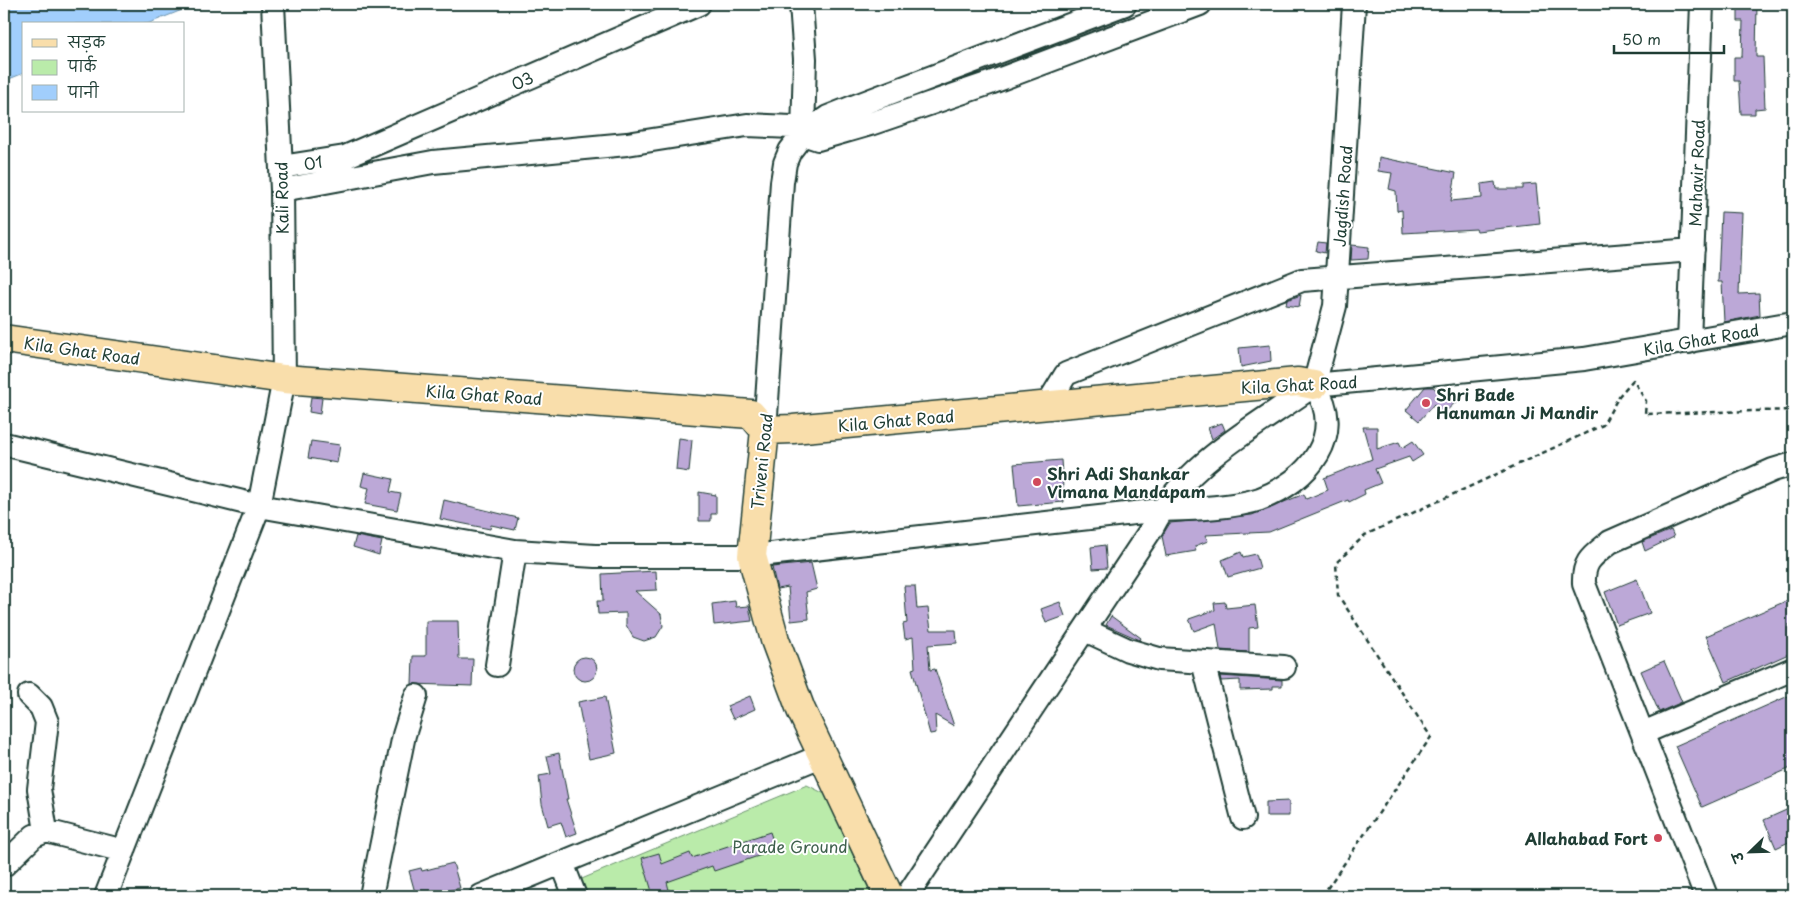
<svg xmlns="http://www.w3.org/2000/svg" width="1797" height="900" font-family="'Playpen Sans','Playpen Sans Deva',sans-serif">
<rect width="100%" height="100%" fill="#fff"/>
<filter id="ink" filterUnits="userSpaceOnUse"><feTurbulence type="fractalNoise" baseFrequency=".02" numOctaves="2"/><feDisplacementMap in="SourceGraphic" scale="10" xChannelSelector="R" yChannelSelector="G"/><feConvolveMatrix kernelMatrix="1 2 1 2 8 2 1 2 1" color-interpolation-filters="sRGB"/></filter>
<g filter="url(#ink)">
<path fill="#baebaa" stroke="#6c946f" d="M 807,785 L 825,794 L 872,896 L 541,896 Z"/>
<path fill="#a1cefc" stroke="#6d94ac" d="M 4,4 L 197,4 L 147,24 L 24,24 L 24,73 L 4,81 Z"/>
<path fill="#bca8d7" stroke="#1f3d34" d="M 1738,4 L 1757,4 L 1756,57 L 1763,57 L 1765,108 L 1755,109 L 1755,114 L 1741,114 L 1739,81 L 1734,81 L 1734,57 L 1742,57 L 1743,21 L 1738,21 Z
M 1379,157 L 1456,173 L 1451,201 L 1482,198 L 1481,184 L 1495,182 L 1496,189 L 1523,189 L 1523,185 L 1536,184 L 1540,224 L 1477,231 L 1476,229 L 1403,233 L 1402,210 L 1397,211 L 1396,191 L 1389,189 L 1392,173 L 1378,171 Z
M 1721,212 L 1742,213 L 1739,294 L 1759,293 L 1760,315 L 1724,322 L 1722,282 L 1718,282 Z
M 1318,242 L 1326,243 L 1325,253 L 1316,251 Z
M 1352,245 L 1369,247 L 1368,259 L 1351,260 Z
M 1301,295 L 1299,307 L 1286,305 L 1287,300 Z
M 1270,345 L 1271,361 L 1241,367 L 1239,348 Z
M 1425,387 L 1433,387 L 1444,396 L 1450,392 L 1458,400 L 1443,414 L 1434,404 L 1419,421 L 1406,410 Z
M 311,397 L 322,398 L 320,414 L 309,412 Z
M 1222,423 L 1225,430 L 1212,439 L 1208,428 Z
M 1363,427 L 1377,427 L 1377,449 L 1399,442 L 1402,448 L 1413,441 L 1423,455 L 1412,462 L 1409,457 L 1375,469 L 1381,483 L 1364,490 L 1365,494 L 1349,502 L 1348,500 L 1269,532 L 1205,535 L 1208,541 L 1195,546 L 1196,551 L 1166,556 L 1162,536 L 1170,523 L 1252,515 L 1304,494 L 1306,499 L 1328,490 L 1324,478 L 1372,459 Z
M 679,438 L 692,440 L 689,472 L 676,470 Z
M 311,441 L 340,445 L 337,463 L 308,458 Z
M 1061,460 L 1064,502 L 1018,506 L 1014,464 Z
M 364,473 L 393,479 L 390,492 L 401,494 L 397,510 L 365,504 L 369,488 L 361,486 Z
M 699,492 L 716,495 L 716,514 L 711,514 L 711,521 L 699,521 Z
M 444,500 L 518,518 L 515,530 L 491,525 L 490,529 L 440,519 Z
M 1671,530 L 1674,537 L 1645,551 L 1642,542 Z
M 356,536 L 382,541 L 379,555 L 353,547 Z
M 1105,545 L 1107,568 L 1093,569 L 1091,547 Z
M 1241,552 L 1243,557 L 1256,554 L 1260,568 L 1228,577 L 1222,560 Z
M 811,563 L 817,589 L 806,592 L 809,619 L 791,621 L 788,587 L 777,589 L 772,567 Z
M 656,571 L 657,590 L 635,591 L 661,614 L 663,626 L 656,637 L 644,641 L 633,637 L 626,625 L 626,613 L 598,614 L 597,601 L 603,601 L 602,574 Z
M 1637,579 L 1650,613 L 1617,625 L 1605,592 Z
M 904,586 L 915,586 L 917,609 L 928,608 L 931,630 L 956,630 L 957,643 L 928,645 L 930,670 L 935,669 L 954,726 L 935,715 L 936,733 L 930,734 L 912,669 L 915,668 L 913,637 L 905,639 L 903,624 L 907,623 Z
M 1793,598 L 1793,623 L 1788,625 L 1793,637 L 1793,652 L 1726,682 L 1706,636 Z
M 735,601 L 736,607 L 749,606 L 752,621 L 714,625 L 712,604 Z
M 1060,602 L 1065,616 L 1046,623 L 1041,609 Z
M 1225,602 L 1226,608 L 1255,605 L 1258,627 L 1249,628 L 1249,652 L 1220,650 L 1216,623 L 1194,631 L 1189,619 L 1215,610 L 1214,603 Z
M 1111,616 L 1141,638 L 1140,640 L 1106,625 Z
M 426,621 L 458,621 L 459,659 L 473,659 L 472,686 L 412,684 L 413,656 L 426,656 Z
M573 669a12 12 0 1 1 24 0a12 12 0 1 1-24 0Z
M 1664,661 L 1682,702 L 1659,712 L 1641,671 Z
M 1220,676 L 1282,680 L 1282,686 L 1273,686 L 1273,689 L 1240,690 L 1240,680 L 1221,681 Z
M 1793,694 L 1793,767 L 1702,807 L 1675,746 Z
M 750,696 L 755,709 L 733,719 L 727,706 Z
M 605,697 L 616,753 L 589,759 L 578,702 Z
M 559,753 L 568,799 L 566,799 L 577,833 L 566,837 L 561,822 L 548,826 L 542,804 L 539,776 L 551,774 L 547,756 Z
M 1289,801 L 1289,816 L 1266,816 L 1266,802 Z
M 1793,807 L 1793,840 L 1776,848 L 1764,820 Z
M 770,832 L 776,850 L 714,871 L 712,866 L 667,882 L 669,890 L 653,895 L 642,858 L 659,853 L 662,864 L 690,853 L 692,858 Z
M 453,863 L 460,888 L 425,896 L 416,896 L 409,871 L 421,868 L 422,871 Z"/>
<g fill="none" stroke-linecap="round" stroke-linejoin="round">
<g stroke="#1f3d34" stroke-width="26">
<path id="minor" d="M 803,134 L 828,117 L 858,105 L 1125,4
M 281,167 L 345,157 L 699,4
M 282,190 L 433,162 L 627,144 L 747,125 L 792,127 L 803,134 L 818,139 L 870,124 L 990,83 L 1200,4
M 1689,342 L 1702,4
M 1314,385 L 1584,359 L 1793,323
M 1314,385 L 1335,306 L 1354,4
M 1047,405 L 1066,374 L 1302,280 L 1693,250
M 765,430 L 782,182 L 785,163 L 790,151 L 803,134 L 805,59 L 801,4
M 4,444 L 259,506 L 515,551 L 595,556 L 752,556 L 1161,510 C 1189,509 1234,508 1260,499 C 1308,481 1348,435 1314,385
M 1085,630 L 1128,650 L 1159,659 L 1284,667
M 1203,662 L 1243,818
M 497,665 L 515,551
M 29,695 L 41,707 L 47,722 L 39,789 L 46,831
M 1643,733 L 1793,669
M 562,863 L 575,896
M 4,865 L 34,836 L 46,831 L 124,851
M 106,896 L 259,506 L 284,379 L 282,190 L 273,4
M 371,896 L 404,735 L 416,696
M 481,896 L 821,756
M 907,896 L 1152,528 C 1185,462 1256,427 1314,385
M 1706,896 L 1584,584 C 1583,560 1593,556 1610,542 L 1773,470 L 1793,464"/>
</g>
<g stroke="#1f3d34" stroke-width="31">
<path id="major" d="M 4,339 L 284,379 L 751,414 L 765,430 L 793,429 L 1298,382 L 1314,385
M 765,430 L 752,556 L 775,640 L 801,710 L 889,896"/>
</g>
<path stroke="#1f3d34" stroke-width="2.5" stroke-dasharray="5 4" stroke-linecap="butt" d="M 1322,896 L 1431,737 L 1338,595 L 1336,563 L 1365,535 L 1603,425 L 1619,396 L 1633,380 L 1646,401 L 1645,414 L 1793,410"/>
<use href="#minor" stroke="#fff" stroke-width="22"/>
<use href="#major" stroke="#f9deab" stroke-width="28"/>
</g>
</g>
<g fill="#d1495b" stroke="#fff" stroke-width="2">
<circle cx="1426" cy="403" r="5"/>
<circle cx="1037" cy="482" r="5"/>
<circle cx="1658" cy="838" r="5"/>
</g>
<g text-anchor="middle" dominant-baseline="central" stroke-width="4" stroke-linejoin="round" paint-order="stroke">
<g font-size="16" fill="#1f3d34" stroke="#fff">
<text transform="translate(522 80) rotate(-23)">03</text>
<text transform="translate(313 162) rotate(-10)">01</text>
<text transform="translate(1696 173) rotate(-88)">Mahavir Road</text>
<text transform="translate(1342 196) rotate(-86)">Jagdish Road</text>
<text transform="translate(281 198) rotate(-91)">Kali Road</text>
<text transform="translate(1701 339) rotate(-10)">Kila Ghat Road</text>
<text transform="translate(82 350) rotate(8)">Kila Ghat Road</text>
<text transform="translate(1299 384) rotate(-3)">Kila Ghat Road</text>
<text transform="translate(484 394) rotate(4)">Kila Ghat Road</text>
<text transform="translate(896 420) rotate(-5)">Kila Ghat Road</text>
<text transform="translate(761 461) rotate(-84)">Triveni Road</text>
</g>
<g font-size="16" font-weight="bold" fill="#1f3d34" stroke="#fff" text-anchor="start">
<text x="1436" y="394">Shri Bade<tspan x="1436" dy="18">Hanuman Ji Mandir</tspan></text>
<text x="1047" y="473">Shri Adi Shankar<tspan x="1047" dy="18">Vimana Mandapam</tspan></text>
<text x="1648" y="838" text-anchor="end">Allahabad Fort</text>
</g>
<g font-size="16" fill="#3e604c" stroke="#fff">
<text x="790" y="846">Parade Ground</text>
</g>
</g>
<rect width="1797" height="900" fill="none" stroke="#fff" stroke-width="20"/>
<rect x="10" y="10" width="1777" height="880" fill="none" stroke="#1f3d34" stroke-width="2" filter="url(#ink)"/>
<rect x="22" y="22" width="162" height="90" fill="#ffffff" stroke="#a5b1ae"/>
<rect x="32" y="39" width="25" height="8" fill="#f9deab" stroke="#a5b1ae"/>
<text x="68" y="48" font-size="15" fill="#1f3d34">सड़क</text>
<rect x="32" y="60" width="25" height="15" fill="#baebaa" stroke="#a5b1ae"/>
<text x="68" y="72" font-size="15" fill="#1f3d34">पार्क</text>
<rect x="32" y="85" width="25" height="15" fill="#a1cefc" stroke="#a5b1ae"/>
<text x="68" y="98" font-size="15" fill="#1f3d34">पानी</text>
<g transform="translate(1750 852) rotate(247)" stroke="#ffffff" stroke-width="4" paint-order="stroke">
<path d="M0-4L9 19L0 12L-9 19Z" fill="#1f3d34"/>
<text y="-8" font-size="14" font-weight="bold" text-anchor="middle" fill="#1f3d34">उ</text>
</g>
<path d="M1614 45v8h110v-8" fill="none" stroke="#1f3d34" stroke-width="2.5"/>
<text x="1622" y="45" font-size="15" fill="#1f3d34" stroke="#ffffff" stroke-width="4" paint-order="stroke">50 m</text>
</svg>
